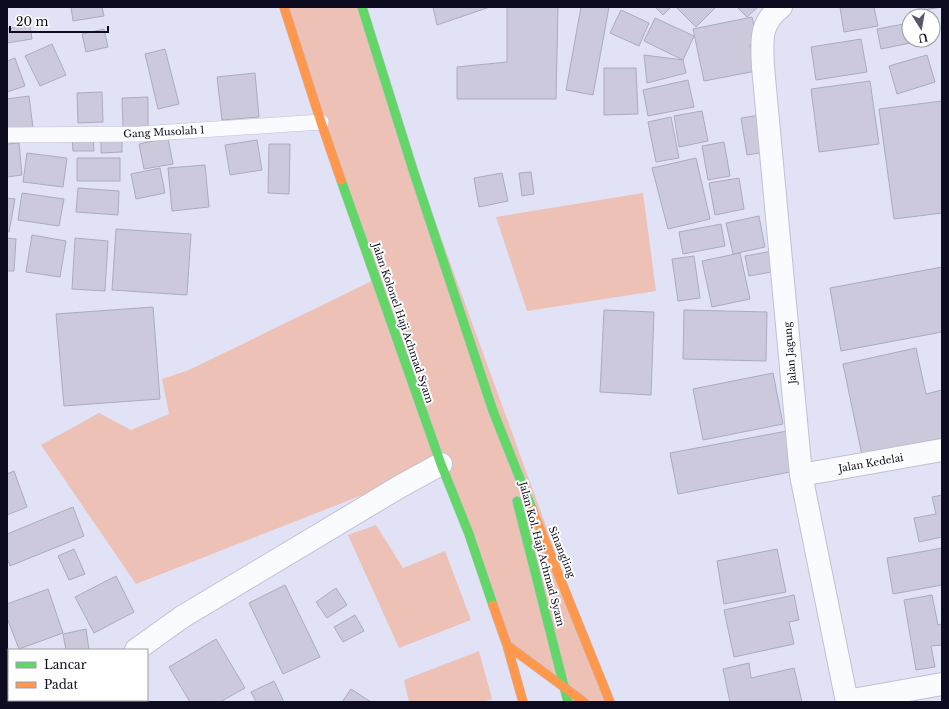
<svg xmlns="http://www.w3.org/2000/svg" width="949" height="709" font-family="'Libre Baskerville',serif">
<rect width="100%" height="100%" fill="#e1e2f6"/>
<path fill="#edc1b6" d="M 284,7 L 361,7 L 391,100 L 610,702 L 584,702 L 507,645 L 441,464 L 136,584 L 41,445 L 99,413 L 131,430 L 169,414 L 162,379 L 189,370 L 376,279 Z
M 643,193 L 656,291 L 527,311 L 496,217 Z
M 376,525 L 403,568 L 445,551 L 471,620 L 399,648 L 348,535 Z
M 479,651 L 492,699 L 483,702 L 409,702 L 404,680 Z"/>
<path fill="#cdc9dd" stroke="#aeaabd" d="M 71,7 L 102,7 L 104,16 L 73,21 Z
M 433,7 L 490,7 L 437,25 Z
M 507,7 L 558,7 L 556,99 L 457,99 L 457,67 L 507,62 Z
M 581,7 L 609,7 L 593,95 L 566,90 Z
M 655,7 L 671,7 L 663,15 Z
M 676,7 L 716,7 L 696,27 Z
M 737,7 L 758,7 L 747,17 Z
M 840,7 L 874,7 L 878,26 L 844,32 Z
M 919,7 L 941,7 L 919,11 Z
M 621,10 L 649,23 L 639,46 L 610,33 Z
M 752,17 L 758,43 L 750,45 L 756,71 L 704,81 L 693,29 Z
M 655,18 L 694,36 L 683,60 L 644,41 Z
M 909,23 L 909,40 L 915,40 L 915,42 L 881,49 L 877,29 Z
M 30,25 L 32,39 L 7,43 L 7,29 Z
M 104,29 L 108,47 L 86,52 L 82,34 Z
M 861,39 L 867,72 L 816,80 L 811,47 Z
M 52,44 L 66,75 L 40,86 L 25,56 Z
M 165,49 L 179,104 L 158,109 L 145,54 Z
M 644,55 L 683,60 L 686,73 L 647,83 Z
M 927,55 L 935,82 L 897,94 L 889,66 Z
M 15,58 L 25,86 L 7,92 L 7,61 Z
M 604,68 L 636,68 L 638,114 L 604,115 Z
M 255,73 L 259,117 L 222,120 L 217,77 Z
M 688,80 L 694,107 L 648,116 L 643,90 Z
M 870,81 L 879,144 L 819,152 L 811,89 Z
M 102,92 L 103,122 L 78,123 L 77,93 Z
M 29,96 L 33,128 L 7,131 L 7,99 Z
M 148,97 L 148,127 L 123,128 L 122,98 Z
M 942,101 L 942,213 L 894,219 L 879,109 Z
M 702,111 L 708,141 L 679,147 L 674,116 Z
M 760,115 L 766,152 L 747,155 L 741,118 Z
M 671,117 L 679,158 L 656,162 L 648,122 Z
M 72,137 L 93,137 L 94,151 L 73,151 Z
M 122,138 L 122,152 L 101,153 L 101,139 Z
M 168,138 L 173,164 L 144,169 L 139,144 Z
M 257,140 L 262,170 L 230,175 L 225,145 Z
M 724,142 L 730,176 L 708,180 L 702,146 Z
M 19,143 L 22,175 L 7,177 L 7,144 Z
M 269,144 L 290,144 L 289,194 L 268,193 Z
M 27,153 L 67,158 L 63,187 L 23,182 Z
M 77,158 L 120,158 L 120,181 L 77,181 Z
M 696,158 L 710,219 L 668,229 L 652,168 Z
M 205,165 L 209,207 L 172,211 L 168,168 Z
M 160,168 L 165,193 L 136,199 L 131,174 Z
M 531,172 L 534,194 L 522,196 L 519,173 Z
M 502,173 L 508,201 L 479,207 L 474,178 Z
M 739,178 L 744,209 L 715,215 L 709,183 Z
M 78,188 L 119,191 L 118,215 L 76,212 Z
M 22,193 L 64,199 L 59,226 L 18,220 Z
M 7,198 L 15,199 L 9,232 L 7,231 Z
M 759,216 L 765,247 L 733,254 L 726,223 Z
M 721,224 L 725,246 L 683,254 L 679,232 Z
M 116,229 L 191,234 L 187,295 L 112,290 Z
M 32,235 L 66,241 L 60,277 L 26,272 Z
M 7,238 L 16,239 L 14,271 L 7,271 Z
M 75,238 L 108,241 L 105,291 L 72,289 Z
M 773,251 L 777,271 L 749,276 L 745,256 Z
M 740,253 L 750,299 L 712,307 L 702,261 Z
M 694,256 L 700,298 L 678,301 L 672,259 Z
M 942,267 L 942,332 L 841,351 L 830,288 Z
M 153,307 L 160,399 L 64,406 L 56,314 Z
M 604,310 L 654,312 L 651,395 L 600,392 Z
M 684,310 L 767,312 L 766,361 L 683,359 Z
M 916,348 L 926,394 L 942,390 L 942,438 L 862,455 L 843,364 Z
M 773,373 L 783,424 L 703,440 L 693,389 Z
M 787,431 L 795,471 L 678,494 L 670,453 Z
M 14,471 L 27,507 L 7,515 L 7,474 Z
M 942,495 L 942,537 L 919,542 L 914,518 L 936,514 L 932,497 Z
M 73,507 L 84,536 L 10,566 L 7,558 L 7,534 Z
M 942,548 L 942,585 L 893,594 L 887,558 Z
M 74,549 L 85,574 L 69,580 L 58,556 Z
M 777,549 L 786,592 L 724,604 L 717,561 Z
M 116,576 L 134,612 L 94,633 L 75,597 Z
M 285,585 L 320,657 L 283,674 L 249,603 Z
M 336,588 L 347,605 L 327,618 L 316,602 Z
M 48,589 L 63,633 L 19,649 L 7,618 L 7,604 Z
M 794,595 L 799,620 L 789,622 L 794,644 L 734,657 L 724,610 Z
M 932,595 L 938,625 L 942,624 L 942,645 L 931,646 L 935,667 L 916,670 L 904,600 Z
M 355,615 L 364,631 L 343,642 L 334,627 Z
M 86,629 L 89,650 L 66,650 L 63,634 Z
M 216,639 L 245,688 L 220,702 L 190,702 L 169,667 Z
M 749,663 L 751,678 L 794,668 L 802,702 L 730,702 L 723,669 Z
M 274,681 L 284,702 L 256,702 L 251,692 Z
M 7,685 L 9,692 L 9,700 L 12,701 L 7,702 Z
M 351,689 L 371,702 L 342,702 Z
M 96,700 L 136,700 L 137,702 L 97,702 Z"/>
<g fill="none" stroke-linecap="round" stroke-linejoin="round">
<g stroke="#bfc0d4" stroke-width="16">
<path id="lane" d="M 7,135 L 140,134 L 321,122"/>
</g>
<g stroke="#bfc0d4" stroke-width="24">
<path id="street" d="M 781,7 C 759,23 762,42 763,67 L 801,475 L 847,702
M 801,475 L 942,450
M 136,650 L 182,617 L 399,487 L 441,464
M 847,701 L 942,684
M 26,702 L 31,700"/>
</g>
<g stroke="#bfc0d4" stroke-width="10">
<path id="fast" d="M 362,7 L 413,170 L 493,411 L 532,509
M 341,180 L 441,464 L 469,534 L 493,605
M 517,501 L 568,702"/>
</g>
<g stroke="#bfc0d4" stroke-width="10">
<path id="slow" d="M 284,7 L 321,122 L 341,180
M 532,509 L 610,702
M 493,605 L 507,645 L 523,702
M 507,645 L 584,702"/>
</g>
<use href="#lane" stroke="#fafbfe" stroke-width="15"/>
<use href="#street" stroke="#fafbfe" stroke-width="22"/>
<use href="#fast" stroke="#63d668" stroke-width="9"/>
<use href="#slow" stroke="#ff974d" stroke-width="9"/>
</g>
<g text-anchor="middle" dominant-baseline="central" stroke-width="4" stroke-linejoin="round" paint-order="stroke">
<g font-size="10" fill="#0c0b1f" stroke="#fefefe">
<text transform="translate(164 132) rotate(-3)">Gang Musolah 1</text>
<text transform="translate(403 323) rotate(71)">Jalan Kolonel Haji Achmad Syam</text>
<text transform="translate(790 353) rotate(-95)">Jalan Jagung</text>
<text transform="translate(871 463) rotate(-10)">Jalan Kedelai</text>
<text transform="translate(562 552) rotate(68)">Sinangling</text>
<text transform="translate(542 554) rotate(75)">Jalan Kol. Haji Achmad Syam</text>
</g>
</g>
<rect width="949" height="709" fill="none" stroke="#0c0b1f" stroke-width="16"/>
<rect x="8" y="649" width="140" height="52" fill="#fefefe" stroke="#9d9da5"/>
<rect x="16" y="662" width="20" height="6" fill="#63d668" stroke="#9d9da5"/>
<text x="44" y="669" font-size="12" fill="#0c0b1f">Lancar</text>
<rect x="16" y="682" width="20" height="6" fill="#ff974d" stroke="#9d9da5"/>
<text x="44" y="689" font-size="12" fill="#0c0b1f">Padat</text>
<g transform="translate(921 28) rotate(169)"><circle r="19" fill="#fefefe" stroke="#9d9da5"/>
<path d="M0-3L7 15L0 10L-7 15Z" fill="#57566a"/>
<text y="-6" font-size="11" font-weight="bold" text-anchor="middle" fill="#0c0b1f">U</text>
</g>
<path d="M10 26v6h98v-6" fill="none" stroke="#0c0b1f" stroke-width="2"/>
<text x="16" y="26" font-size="12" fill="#0c0b1f" stroke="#fefefe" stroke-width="3" paint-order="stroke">20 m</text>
</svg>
